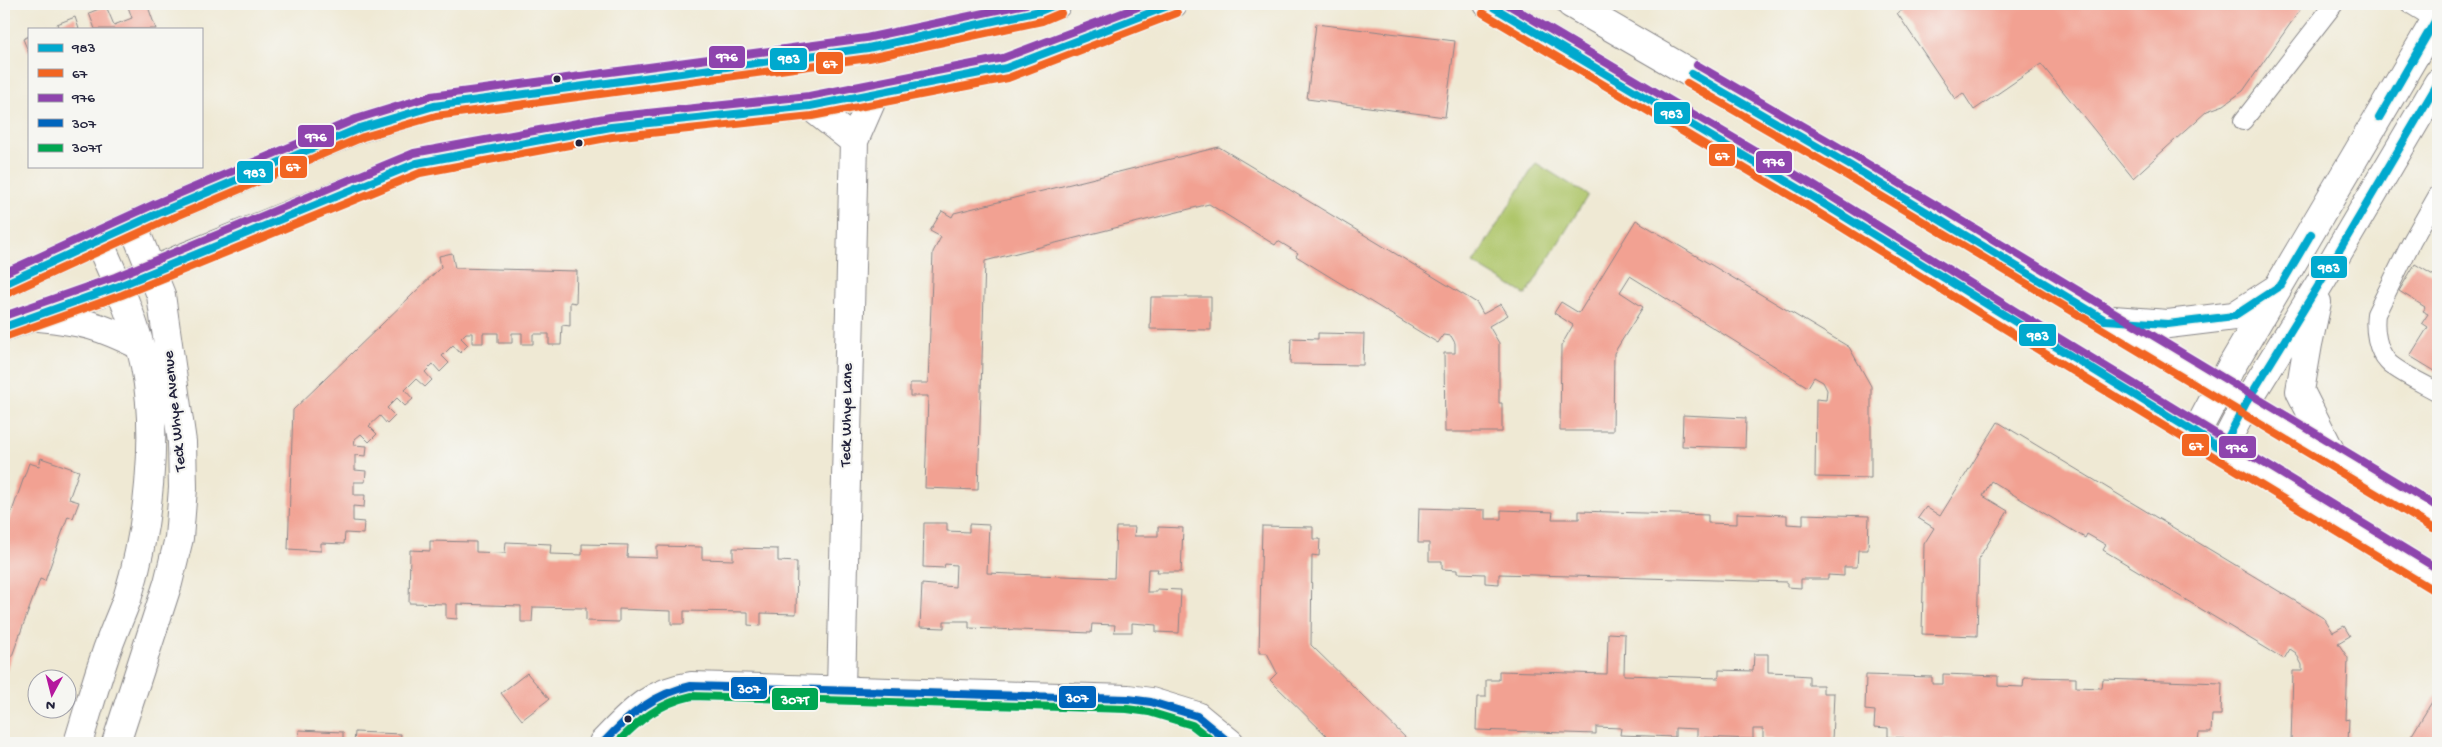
<svg xmlns="http://www.w3.org/2000/svg" width="2442" height="747" font-family="'Gochi Hand',sans-serif">
<rect width="100%" height="100%" fill="#f6f6f2"/>
<filter id="ink" filterUnits="userSpaceOnUse"><feTurbulence type="fractalNoise" baseFrequency=".02" numOctaves="2"/><feDisplacementMap in="SourceGraphic" scale="10" xChannelSelector="R" yChannelSelector="G"/><feConvolveMatrix kernelMatrix="1 2 1 2 8 2 1 2 1" color-interpolation-filters="sRGB"/></filter>
<filter id="wash" filterUnits="userSpaceOnUse"><feTurbulence type="fractalNoise" baseFrequency=".0096" numOctaves="4" result="noise"/><feDisplacementMap in="SourceGraphic" scale="20" xChannelSelector="R" yChannelSelector="G"/><feGaussianBlur stdDeviation="1.12" result="paint"/><feColorMatrix in="noise" values="0 0 0 0 0 0 0 0 0 0 0 0 0 0 0 0 0 1.4 0 .05"/><feComposite in="paint" operator="in"/></filter>
<g filter="url(#wash)">
<rect width="100%" height="100%" fill="#efe9d4"/>
<path fill="#afc66b" stroke="#687453" d="M 1536,163 L 1588,195 L 1526,295 L 1473,263 Z"/>
<g id="blocks">
<path fill="#f2a192" d="M 127,4 L 147,4 L 156,29 L 95,29 L 89,13 L 106,6 L 114,25 L 132,18 Z
M 1914,4 L 2293,4 L 2300,10 L 2243,91 L 2224,105 L 2207,111 L 2133,178 L 2041,64 L 1974,110 L 1963,93 L 1955,99 L 1897,13 Z
M 75,17 L 79,29 L 59,29 L 57,24 Z
M 1316,24 L 1455,41 L 1445,117 L 1307,99 Z
M 29,36 L 29,53 L 23,39 Z
M 1219,147 L 1477,303 L 1483,314 L 1501,304 L 1508,315 L 1489,326 L 1499,343 L 1499,403 L 1502,403 L 1502,432 L 1445,432 L 1444,353 L 1455,353 L 1455,343 L 1451,336 L 1443,335 L 1438,343 L 1296,256 L 1298,253 L 1278,241 L 1275,245 L 1209,204 L 985,261 L 978,490 L 925,488 L 928,396 L 910,396 L 910,383 L 928,383 L 933,252 L 941,237 L 930,231 L 942,211 L 952,217 L 954,213 Z
M 1636,220 L 1849,347 L 1871,386 L 1871,478 L 1815,477 L 1816,399 L 1826,400 L 1827,390 L 1823,382 L 1814,377 L 1808,387 L 1630,276 L 1620,292 L 1643,307 L 1614,353 L 1613,431 L 1560,431 L 1561,346 L 1573,325 L 1554,313 L 1561,302 L 1579,313 Z
M 452,253 L 455,268 L 577,271 L 576,303 L 570,302 L 570,326 L 562,325 L 561,345 L 549,345 L 549,334 L 533,334 L 533,344 L 522,344 L 522,333 L 512,333 L 512,343 L 498,343 L 498,333 L 483,333 L 483,343 L 472,343 L 472,333 L 466,333 L 461,338 L 468,345 L 460,353 L 453,345 L 442,356 L 449,363 L 440,372 L 433,364 L 425,372 L 432,380 L 425,387 L 416,379 L 405,390 L 413,399 L 405,406 L 397,398 L 387,408 L 395,416 L 387,424 L 380,416 L 369,426 L 377,434 L 369,442 L 361,434 L 355,439 L 354,445 L 367,446 L 366,456 L 355,455 L 355,470 L 366,471 L 365,482 L 354,482 L 354,495 L 365,495 L 364,507 L 353,506 L 353,521 L 364,522 L 363,534 L 345,533 L 344,544 L 321,543 L 321,551 L 288,549 L 293,410 L 441,267 L 439,256 Z
M 2415,264 L 2438,278 L 2438,373 L 2410,356 L 2428,327 L 2422,323 L 2428,314 L 2422,311 L 2425,307 L 2399,291 Z
M 1151,297 L 1211,297 L 1211,330 L 1150,329 Z
M 1318,333 L 1364,334 L 1363,365 L 1290,364 L 1291,338 L 1318,339 Z
M 1683,415 L 1746,418 L 1745,448 L 1682,446 Z
M 1998,422 L 2325,619 L 2333,632 L 2344,626 L 2350,636 L 2338,643 L 2348,658 L 2346,720 L 2349,719 L 2348,743 L 2291,743 L 2293,671 L 2302,671 L 2302,665 L 2296,653 L 2290,649 L 2284,659 L 2103,550 L 2106,545 L 2087,534 L 2085,538 L 1991,481 L 1983,496 L 2008,511 L 1979,558 L 1977,636 L 1922,634 L 1924,544 L 1934,528 L 1918,518 L 1926,507 L 1940,516 Z
M 41,458 L 79,471 L 69,499 L 79,502 L 73,518 L 68,516 L 45,581 L 40,579 L 4,678 L 4,534 L 29,463 L 39,466 Z
M 1419,508 L 1485,510 L 1485,519 L 1501,519 L 1501,510 L 1553,512 L 1552,519 L 1579,519 L 1579,511 L 1708,515 L 1708,523 L 1737,524 L 1737,513 L 1787,515 L 1787,524 L 1803,525 L 1803,514 L 1869,516 L 1868,550 L 1858,550 L 1857,567 L 1844,567 L 1844,576 L 1828,575 L 1828,579 L 1801,579 L 1801,588 L 1787,587 L 1787,582 L 1499,574 L 1499,584 L 1485,583 L 1485,574 L 1457,573 L 1457,570 L 1442,569 L 1442,561 L 1429,561 L 1429,543 L 1418,543 Z
M 924,523 L 947,523 L 947,531 L 969,532 L 969,524 L 989,525 L 987,573 L 1114,578 L 1116,527 L 1135,527 L 1134,536 L 1158,536 L 1158,527 L 1183,528 L 1181,572 L 1157,572 L 1158,569 L 1148,569 L 1147,592 L 1157,592 L 1157,589 L 1181,590 L 1179,633 L 1156,632 L 1156,625 L 1132,623 L 1132,632 L 1114,632 L 1115,625 L 1092,624 L 1091,633 L 969,628 L 969,621 L 944,621 L 944,628 L 920,627 L 922,584 L 955,587 L 956,565 L 945,564 L 944,568 L 923,567 Z
M 1262,526 L 1313,527 L 1313,539 L 1320,539 L 1319,556 L 1312,555 L 1311,645 L 1411,743 L 1334,743 L 1270,680 L 1277,673 L 1267,653 L 1259,653 Z
M 430,541 L 476,542 L 476,552 L 505,553 L 506,542 L 551,544 L 550,554 L 582,555 L 582,544 L 628,545 L 627,557 L 657,558 L 657,546 L 702,547 L 702,559 L 733,560 L 733,548 L 778,549 L 778,561 L 797,562 L 796,614 L 761,613 L 761,626 L 748,625 L 748,612 L 684,611 L 684,624 L 671,624 L 671,611 L 619,609 L 619,622 L 586,621 L 586,608 L 533,607 L 532,622 L 521,622 L 521,606 L 457,604 L 457,619 L 446,618 L 446,604 L 409,603 L 410,550 L 430,551 Z
M 1608,633 L 1625,634 L 1624,675 L 1719,678 L 1719,670 L 1753,671 L 1754,654 L 1768,654 L 1768,672 L 1795,673 L 1794,675 L 1809,676 L 1809,685 L 1823,685 L 1823,693 L 1834,693 L 1832,741 L 1763,739 L 1763,729 L 1753,729 L 1753,739 L 1697,737 L 1697,729 L 1675,728 L 1675,737 L 1620,735 L 1621,728 L 1596,727 L 1596,734 L 1476,730 L 1477,697 L 1486,697 L 1486,680 L 1499,680 L 1499,671 L 1607,674 Z
M 527,673 L 549,699 L 522,720 L 501,693 Z
M 1943,674 L 1998,676 L 1998,686 L 2023,687 L 2024,677 L 2076,678 L 2076,687 L 2102,688 L 2103,679 L 2222,683 L 2221,715 L 2212,715 L 2211,733 L 2199,733 L 2198,741 L 2180,741 L 2180,743 L 2090,743 L 1944,739 L 1944,743 L 1930,743 L 1904,741 L 1904,738 L 1888,737 L 1888,728 L 1874,727 L 1875,711 L 1865,710 L 1866,675 L 1932,677 L 1932,684 L 1943,684 Z
M 2438,692 L 2438,743 L 2407,743 Z
M 299,730 L 343,732 L 343,743 L 298,743 Z
M 355,732 L 401,734 L 400,743 L 354,743 Z
M 962,739 L 973,740 L 973,743 L 962,743 Z"/>
</g>
</g>
<g filter="url(#ink)">
<use href="#blocks" fill-opacity="0" stroke="#888688" stroke-width="1"/>
<g fill="none" stroke-linecap="round" stroke-linejoin="round">
<g stroke="#888688" stroke-width="20">
<path id="lane" d="M 2410,4 L 2436,20
M 2243,121 L 2334,4
M 2438,195 L 2412,241 L 2376,314 C 2374,330 2377,350 2388,362 C 2396,371 2426,385 2438,392"/>
</g>
<g stroke="#888688" stroke-width="30">
<path id="street" d="M 810,106 L 854,141
M 841,689 L 854,141 L 875,93
M 603,743 C 631,714 649,692 691,686 L 1128,699 L 1151,702 L 1197,716 L 1230,743"/>
</g>
<g stroke="#888688" stroke-width="30">
<path id="secondary" d="M 1488,4 L 1803,191 L 2052,346 L 2438,581
M 1571,4 L 1851,166 L 2438,519
M 2317,302 L 2308,344 L 2300,391 L 2333,456
M 2113,320 L 2168,324 L 2234,316 L 2276,289
M 2196,433 L 2231,367 L 2438,16
M 2222,449 L 2246,403 L 2323,278 L 2438,83
M 78,743 C 87,714 95,685 105,656 C 111,637 120,618 127,599 C 148,531 159,436 145,366 C 136,323 117,282 99,242
M 116,743 L 168,583 L 179,538 L 183,488 L 182,442 L 161,295 L 133,225"/>
</g>
<g stroke="#888688" stroke-width="30">
<path id="primary" d="M 4,284 L 161,212 L 360,128 L 434,106 L 868,48 L 1040,11 L 1057,4
M 39,317 C 83,321 100,326 139,345
M 4,327 L 119,286 L 180,259 L 417,163 L 611,127 L 810,106 L 1006,68 L 1173,4"/>
</g>
<use href="#lane" stroke="#fff" stroke-width="18"/>
<use href="#street" stroke="#fff" stroke-width="28"/>
<use href="#secondary" stroke="#fff" stroke-width="28"/>
<use href="#primary" stroke="#fff" stroke-width="28"/>
<g stroke="#f6f6f2" stroke-width="11">
<path id="bus-1" d="M 1488,4 L 1803,191 L 2222,449 L 2246,403 L 2323,278 L 2438,83
M 1692,74 L 1851,166 L 2105,320 L 2168,324 L 2234,316 L 2281,285 L 2311,234
M 2379,118 L 2438,16
M 4,284 L 161,212 L 360,128 L 434,106 L 868,48 L 1040,11 L 1057,4
M 4,327 L 119,286 L 417,163 L 611,127 L 810,106 L 1006,68 L 1173,4"/>
</g>
<g stroke="#f6f6f2" stroke-width="11">
<path id="bus-2" d="M 1483,13 L 1798,200 L 2047,355 L 2433,590
M 1687,83 L 1846,175 L 2433,528
M 8,293 L 165,221 L 363,137 L 436,116 L 869,58 L 1042,21 L 1061,13
M 7,336 L 122,295 L 420,173 L 612,137 L 812,116 L 1008,78 L 1177,13"/>
</g>
<g stroke="#f6f6f2" stroke-width="11">
<path id="bus-3" d="M 1507,4 L 1808,182 L 2057,337 L 2438,569
M 1697,65 L 1856,157 L 2438,507
M 4,273 L 157,203 L 356,119 L 431,96 L 866,38 L 1026,4
M 4,316 L 115,277 L 414,153 L 610,117 L 809,96 L 1003,58 L 1146,4"/>
</g>
<g stroke="#f6f6f2" stroke-width="11">
<path id="bus-4" d="M 603,743 C 629,715 653,694 691,686 L 1128,699 L 1151,702 L 1197,716 L 1230,743"/>
</g>
<g stroke="#f6f6f2" stroke-width="11">
<path id="bus-5" d="M 617,743 C 639,720 660,703 692,696 L 1127,709 L 1149,712 L 1192,725 L 1215,743"/>
</g>
<use href="#bus-1" stroke="#00a9ce" stroke-width="8"/>
<use href="#bus-2" stroke="#f26522" stroke-width="8"/>
<use href="#bus-3" stroke="#8e44ad" stroke-width="8"/>
<use href="#bus-4" stroke="#0065bd" stroke-width="8"/>
<use href="#bus-5" stroke="#00a651" stroke-width="8"/>
</g>
</g>
<g fill="#22223b" stroke="#f6f6f2" stroke-width="2">
<circle cx="557" cy="79" r="4.5"/>
<circle cx="579" cy="143" r="4.5"/>
<circle cx="628" cy="719" r="4.5"/>
</g>
<g text-anchor="middle" dominant-baseline="central" stroke-width="4.5" stroke-linejoin="round" paint-order="stroke">
<g font-size="16" fill="#22223b" stroke="#f6f6f2">
<text transform="translate(176 411) rotate(-96)">Teck Whye Avenue</text>
<text transform="translate(848 415) rotate(-89)">Teck Whye Lane</text>
</g>
</g>
<g stroke="#f6f6f2" stroke-width="2">
<rect x="708" y="45" width="38" height="24" rx="5" fill="#8e44ad"/>
<rect x="769" y="47" width="39" height="24" rx="5" fill="#00a9ce"/>
<rect x="815" y="51" width="29" height="24" rx="5" fill="#f26522"/>
<rect x="1653" y="101" width="38" height="24" rx="5" fill="#00a9ce"/>
<rect x="297" y="124" width="38" height="24" rx="5" fill="#8e44ad"/>
<rect x="1708" y="143" width="28" height="24" rx="5" fill="#f26522"/>
<rect x="1755" y="150" width="38" height="24" rx="5" fill="#8e44ad"/>
<rect x="279" y="155" width="29" height="24" rx="5" fill="#f26522"/>
<rect x="236" y="160" width="38" height="24" rx="5" fill="#00a9ce"/>
<rect x="2310" y="255" width="38" height="24" rx="5" fill="#00a9ce"/>
<rect x="2018" y="323" width="39" height="24" rx="5" fill="#00a9ce"/>
<rect x="2181" y="433" width="29" height="24" rx="5" fill="#f26522"/>
<rect x="2218" y="435" width="39" height="24" rx="5" fill="#8e44ad"/>
<rect x="730" y="676" width="38" height="24" rx="5" fill="#0065bd"/>
<rect x="1058" y="685" width="39" height="24" rx="5" fill="#0065bd"/>
<rect x="771" y="687" width="48" height="24" rx="5" fill="#00a651"/>
</g>
<g font-size="14" text-anchor="middle" font-weight="bold" fill="#fff">
<text x="727" y="61">976</text>
<text x="789" y="63">983</text>
<text x="830" y="68">67</text>
<text x="1672" y="118">983</text>
<text x="316" y="141">976</text>
<text x="1722" y="160">67</text>
<text x="1774" y="166">976</text>
<text x="293" y="171">67</text>
<text x="255" y="177">983</text>
<text x="2329" y="272">983</text>
<text x="2038" y="340">983</text>
<text x="2196" y="450">67</text>
<text x="2237" y="452">976</text>
<text x="749" y="693">307</text>
<text x="1077" y="702">307</text>
<text x="795" y="704">307T</text>
</g>
<rect width="2442" height="747" fill="none" stroke="#f6f6f2" stroke-width="20"/>
<rect x="28" y="28" width="175" height="140" fill="#f6f6f2" stroke="#a1a1a9"/>
<rect x="38" y="44" width="25" height="8" fill="#00a9ce" stroke="#a1a1a9"/>
<text x="72" y="52" font-size="15" fill="#22223b">983</text>
<rect x="38" y="69" width="25" height="8" fill="#f26522" stroke="#a1a1a9"/>
<text x="72" y="78" font-size="15" fill="#22223b">67</text>
<rect x="38" y="94" width="25" height="8" fill="#8e44ad" stroke="#a1a1a9"/>
<text x="72" y="102" font-size="15" fill="#22223b">976</text>
<rect x="38" y="119" width="25" height="8" fill="#0065bd" stroke="#a1a1a9"/>
<text x="72" y="128" font-size="15" fill="#22223b">307</text>
<rect x="38" y="144" width="25" height="8" fill="#00a651" stroke="#a1a1a9"/>
<text x="72" y="152" font-size="15" fill="#22223b">307T</text>
<g transform="translate(52 694) rotate(187)"><circle r="24" fill="#f6f6f2" stroke="#a1a1a9"/>
<path d="M0-4L9 19L0 12L-9 19Z" fill="#b5179e"/>
<text y="-8" font-size="14" font-weight="bold" text-anchor="middle" fill="#22223b">N</text>
</g>
</svg>
